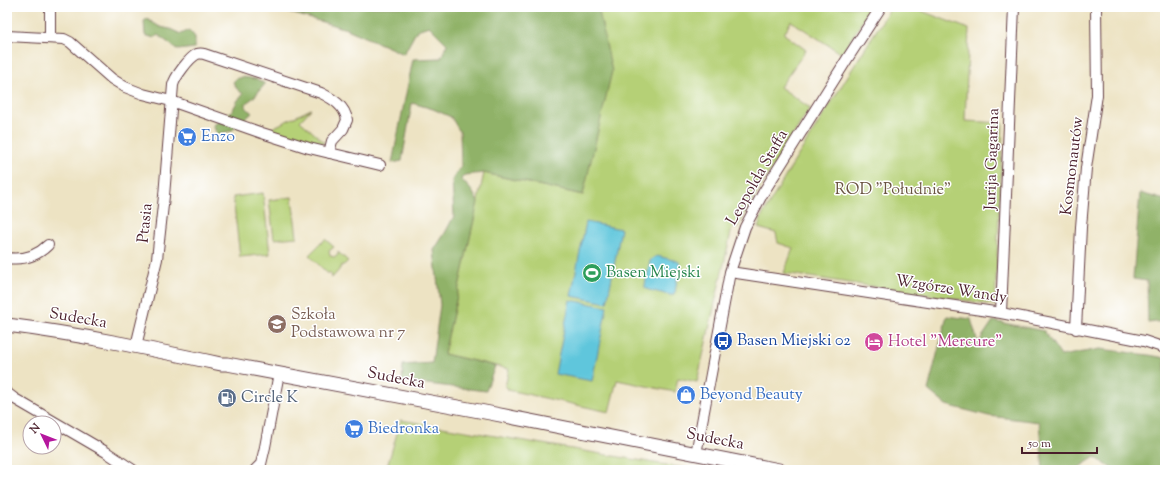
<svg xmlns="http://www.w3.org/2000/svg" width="1172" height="477" font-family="'Sorts Mill Goudy',serif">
<rect width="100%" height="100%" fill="#fff"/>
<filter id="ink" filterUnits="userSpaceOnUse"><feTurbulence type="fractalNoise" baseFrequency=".025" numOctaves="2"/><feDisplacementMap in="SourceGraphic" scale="8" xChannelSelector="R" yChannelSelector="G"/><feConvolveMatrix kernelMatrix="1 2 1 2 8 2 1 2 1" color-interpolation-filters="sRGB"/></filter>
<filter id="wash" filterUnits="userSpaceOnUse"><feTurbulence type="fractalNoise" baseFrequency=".012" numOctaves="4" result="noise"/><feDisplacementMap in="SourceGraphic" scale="16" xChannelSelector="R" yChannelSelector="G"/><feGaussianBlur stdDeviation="0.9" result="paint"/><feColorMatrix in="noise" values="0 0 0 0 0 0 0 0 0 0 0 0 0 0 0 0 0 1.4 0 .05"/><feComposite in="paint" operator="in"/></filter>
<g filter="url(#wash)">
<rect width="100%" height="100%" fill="#ede3c3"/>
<path fill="#b5d076" stroke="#807850" d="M 524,7 L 871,7 L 842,54 L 791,21 L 784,34 L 806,50 L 780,87 L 810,108 L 759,189 L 737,228 L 732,228 L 697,382 L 678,378 L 675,392 L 617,380 L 609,412 L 508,390 L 508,388 L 505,387 L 509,369 L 444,354 L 484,173 L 583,195 Z
M 891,7 L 911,7 L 969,29 L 965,121 L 1003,123 L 995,305 L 784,273 L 793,248 L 778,243 L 776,233 L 758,228 L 762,216 L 794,162 Z
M 311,109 L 300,121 L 324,142 L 318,146 L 268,130 Z
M 263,193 L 270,254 L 240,257 L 233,197 Z
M 292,197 L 297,237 L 274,239 L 269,200 Z
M 325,239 L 334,247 L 329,251 L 330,256 L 335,257 L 338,255 L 338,252 L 348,261 L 345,264 L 341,266 L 339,270 L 332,278 L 331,273 L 327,273 L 309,255 Z
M 401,420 L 696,470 L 386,470 Z"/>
<path fill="#90b267" stroke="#6d6849" d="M 284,7 L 598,7 L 612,71 L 583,195 L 484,173 L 465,175 L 461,179 L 472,191 L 478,202 L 444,354 L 495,366 L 486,391 L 402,381 L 403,365 L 432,363 L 440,305 L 434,250 L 445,233 L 454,216 L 452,180 L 461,166 L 460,132 L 451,117 L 433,109 L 412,103 L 402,161 L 392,163 L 413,59 L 441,58 L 447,44 L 429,26 L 417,30 L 404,54 L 347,29 L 280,10 Z
M 147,19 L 160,27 L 170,29 L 181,34 L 189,30 L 195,37 L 195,48 L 178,50 L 158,35 L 154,38 L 145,35 L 144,21 Z
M 242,77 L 257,79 L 265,84 L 253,98 L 246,103 L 246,107 L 252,113 L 231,131 L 217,134 L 213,125 L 219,122 L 224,116 L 232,111 L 238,100 L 243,94 L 237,89 L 233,82 L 236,79 Z
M 1140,193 L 1165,200 L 1165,321 L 1148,323 L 1147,281 L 1133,279 Z
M 947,316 L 971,319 L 978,343 L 993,321 L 1044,331 L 1061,356 L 1100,349 L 1149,355 L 1165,358 L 1165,470 L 1114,470 L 1095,457 L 1075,470 L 1043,470 L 1039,422 L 989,416 L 946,405 L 928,390 Z"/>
<path fill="#5fc6dc" stroke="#547284" d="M 586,222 L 621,229 L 607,303 L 571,296 Z
M 657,256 L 677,261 L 680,263 L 675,292 L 673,295 L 670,295 L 649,290 L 645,288 L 645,285 L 650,261 L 653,258 Z
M 570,300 L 607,307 L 592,381 L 555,374 Z"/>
</g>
<g filter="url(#ink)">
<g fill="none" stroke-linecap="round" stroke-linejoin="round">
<g stroke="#623c42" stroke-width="12">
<path id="minor" d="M 50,7 L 50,38
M 7,36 L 64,39 L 70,42 L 112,79 L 125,87 L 143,94 L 171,101 L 262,133 L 309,148 L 380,165
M 7,258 C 22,260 37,256 48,245
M 730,272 L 1001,313 L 1144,341 L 1165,348
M 1001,313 L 1014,7
M 1076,329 L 1081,227 L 1086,168 L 1097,95 L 1096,7
M 136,346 L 157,259 L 164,196 L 173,85 C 175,77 189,58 197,54 C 200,53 201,53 204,54 L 321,93 C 333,99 345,106 347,120 L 343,129 L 332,141 L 329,153
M 7,393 L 15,399 L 106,452 L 133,470
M 696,454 L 730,272 L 745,227 L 763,193 L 849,56 L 881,7
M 255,470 L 261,464 L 265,447 L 279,373"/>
</g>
<g stroke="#623c42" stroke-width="15">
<path id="tertiary" d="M 7,325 C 79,334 150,349 221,364 L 227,364 L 490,413 L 779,470"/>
</g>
<use href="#minor" stroke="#fff" stroke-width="10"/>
<use href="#tertiary" stroke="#fff" stroke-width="13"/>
</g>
</g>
<defs>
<g id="supermarket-disc" transform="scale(1)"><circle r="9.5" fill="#3f7fe0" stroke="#fff"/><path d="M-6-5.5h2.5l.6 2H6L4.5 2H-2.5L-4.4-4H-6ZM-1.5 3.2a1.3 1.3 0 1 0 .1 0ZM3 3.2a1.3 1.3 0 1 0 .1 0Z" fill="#fff"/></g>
<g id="stadium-disc" transform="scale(1)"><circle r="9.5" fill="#2e9e5b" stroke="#fff"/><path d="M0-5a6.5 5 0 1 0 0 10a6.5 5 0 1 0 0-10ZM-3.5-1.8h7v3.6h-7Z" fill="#fff"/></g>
<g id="school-disc" transform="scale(1)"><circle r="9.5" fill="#8d6e63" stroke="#fff"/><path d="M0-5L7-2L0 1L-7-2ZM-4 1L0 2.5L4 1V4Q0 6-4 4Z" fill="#fff"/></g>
<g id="bus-disc" transform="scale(1)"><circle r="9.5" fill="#1a4fb4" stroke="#fff"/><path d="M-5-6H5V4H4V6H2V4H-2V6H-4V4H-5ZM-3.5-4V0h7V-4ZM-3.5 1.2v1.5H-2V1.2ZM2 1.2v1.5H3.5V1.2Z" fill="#fff"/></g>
<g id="hotel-disc" transform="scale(1)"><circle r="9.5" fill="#d1479c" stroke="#fff"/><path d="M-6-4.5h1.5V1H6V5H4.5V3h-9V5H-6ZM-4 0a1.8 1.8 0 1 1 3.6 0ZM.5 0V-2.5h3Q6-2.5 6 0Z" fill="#fff"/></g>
<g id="shop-disc" transform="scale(1)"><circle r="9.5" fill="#3f7fe0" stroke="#fff"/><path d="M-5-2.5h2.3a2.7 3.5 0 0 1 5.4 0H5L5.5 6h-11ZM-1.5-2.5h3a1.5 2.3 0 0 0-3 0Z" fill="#fff"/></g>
<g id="fuel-disc" transform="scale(1)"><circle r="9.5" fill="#5c6f8a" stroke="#fff"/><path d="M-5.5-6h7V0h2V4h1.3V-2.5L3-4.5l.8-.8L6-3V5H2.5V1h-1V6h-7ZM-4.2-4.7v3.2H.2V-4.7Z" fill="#fff"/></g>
</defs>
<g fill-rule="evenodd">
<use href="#supermarket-disc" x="187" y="137"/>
<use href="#stadium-disc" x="592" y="273"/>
<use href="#school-disc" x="277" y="324"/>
<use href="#bus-disc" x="723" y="341"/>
<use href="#hotel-disc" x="874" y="342"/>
<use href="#shop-disc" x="686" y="395"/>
<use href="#fuel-disc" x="227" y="398"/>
<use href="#supermarket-disc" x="354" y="429"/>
</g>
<g text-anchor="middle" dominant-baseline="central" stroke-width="3" stroke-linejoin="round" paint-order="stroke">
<g font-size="16" fill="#366cbe" stroke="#fff" text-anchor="start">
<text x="201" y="137">Enzo</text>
<text x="700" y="395">Beyond Beauty</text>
<text x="368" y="429">Biedronka</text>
</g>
<g font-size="16" fill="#4a1f2b" stroke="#fff">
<text transform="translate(993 159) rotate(-88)">Jurija Gagarina</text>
<text transform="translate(1073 166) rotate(-83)">Kosmonautów</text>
<text transform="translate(758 178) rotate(-60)">Leopolda Staffa</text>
<text transform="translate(146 223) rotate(-84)">Ptasia</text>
<text transform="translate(951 290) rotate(9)">Wzgórze Wandy</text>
<text transform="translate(78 319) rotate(10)">Sudecka</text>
<text transform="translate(396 379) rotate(11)">Sudecka</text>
<text transform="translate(715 440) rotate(11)">Sudecka</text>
</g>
<g font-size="16" fill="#6a5442" stroke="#fff">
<text x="893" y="190">ROD "Południe"</text>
</g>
<g font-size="16" fill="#27864d" stroke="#fff" text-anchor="start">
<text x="606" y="273">Basen Miejski</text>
</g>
<g font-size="16" fill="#785e54" stroke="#fff" text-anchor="start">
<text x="291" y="315">Szkoła<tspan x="291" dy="18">Podstawowa nr 7</tspan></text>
</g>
<g font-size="16" fill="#164399" stroke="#fff" text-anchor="start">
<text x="737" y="341">Basen Miejski 02</text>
</g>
<g font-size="16" fill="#b23c85" stroke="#fff" text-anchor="start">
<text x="888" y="342">Hotel "Mercure"</text>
</g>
<g font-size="16" fill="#4e5e75" stroke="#fff" text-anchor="start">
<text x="241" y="398">Circle K</text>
</g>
</g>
<rect width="1172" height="477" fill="none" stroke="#fff" stroke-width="24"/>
<g transform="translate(42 435) rotate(313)"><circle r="19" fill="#ffffff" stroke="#b7a5aa"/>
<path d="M0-3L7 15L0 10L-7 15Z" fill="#b5179e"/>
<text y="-6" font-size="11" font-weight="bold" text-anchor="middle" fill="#4a1f2b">N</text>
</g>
<path d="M1022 447v6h75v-6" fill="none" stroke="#4a1f2b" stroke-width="2"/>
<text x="1028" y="447" font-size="12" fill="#4a1f2b" stroke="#ffffff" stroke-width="3" paint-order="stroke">50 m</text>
</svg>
